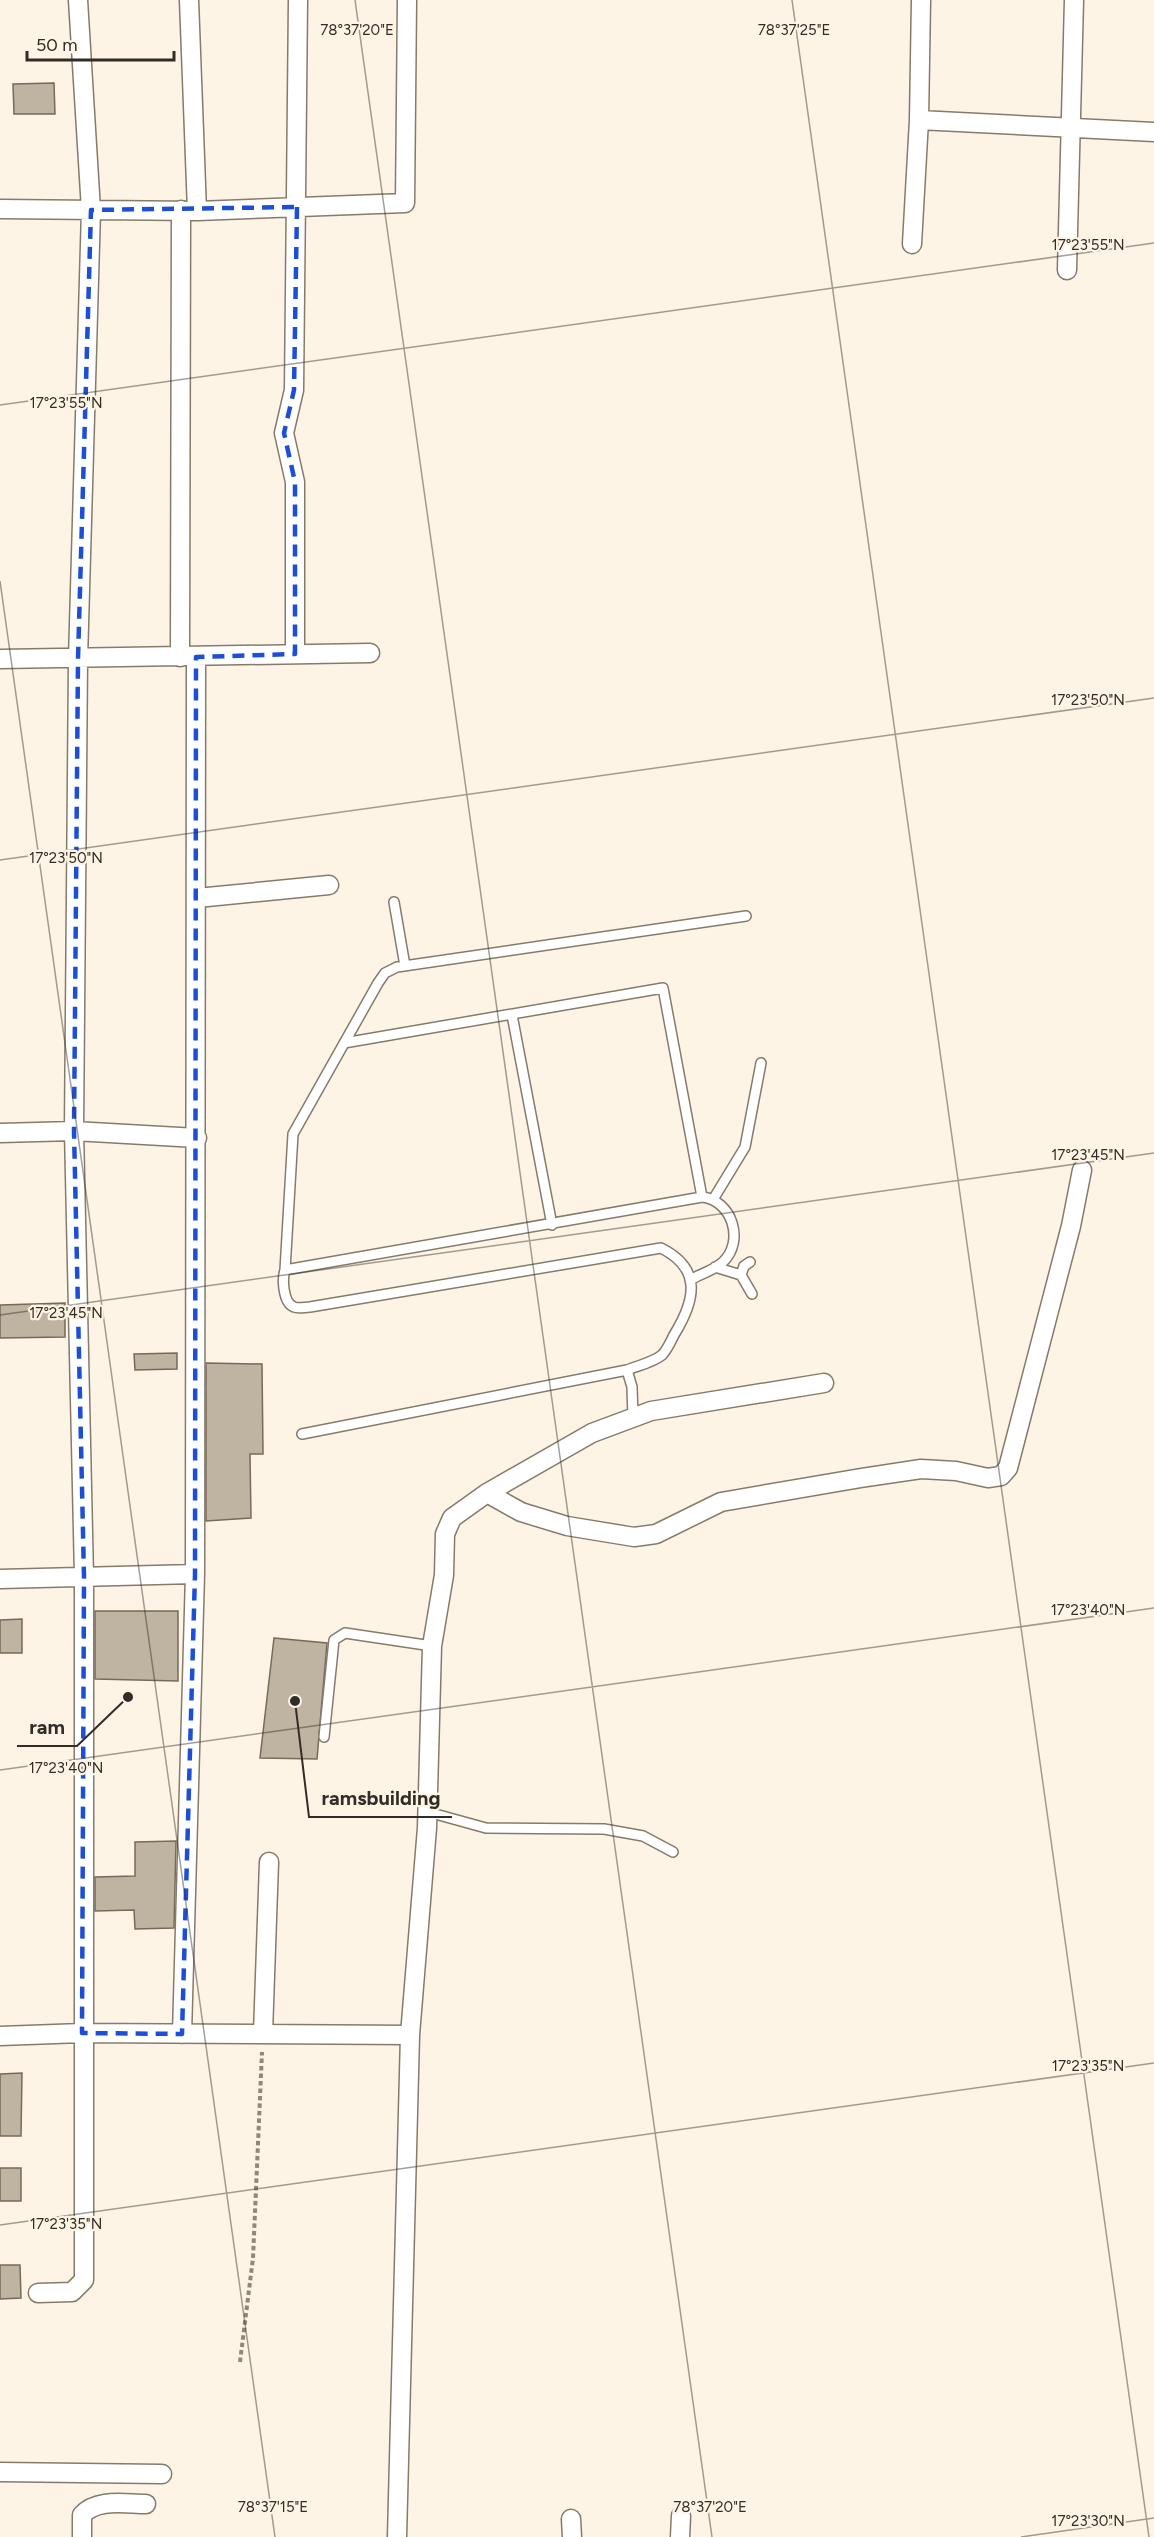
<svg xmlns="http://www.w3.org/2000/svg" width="1154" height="2537" font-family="Figtree,sans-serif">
<rect width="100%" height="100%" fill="#fef4e5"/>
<path fill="#bfb3a1" stroke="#756b5a" stroke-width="1.5" d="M 54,83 L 55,114 L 14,114 L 13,84 Z
M 65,1303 L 65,1337 L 0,1338 L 0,1305 Z
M 177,1353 L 177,1369 L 135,1370 L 134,1354 Z
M 206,1363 L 262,1364 L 263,1454 L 250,1454 L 251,1518 L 206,1521 Z
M 95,1611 L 178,1611 L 178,1681 L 95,1679 Z
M 22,1619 L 22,1653 L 0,1653 L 0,1620 Z
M 274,1638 L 327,1643 L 317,1759 L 260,1758 Z
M 176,1841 L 174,1928 L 135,1929 L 134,1910 L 95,1911 L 95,1877 L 135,1876 L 135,1842 Z
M 22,2073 L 21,2136 L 0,2136 L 0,2074 Z
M 0,2168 L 21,2168 L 21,2201 L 0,2201 Z
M 0,2265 L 20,2265 L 21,2298 L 0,2299 Z"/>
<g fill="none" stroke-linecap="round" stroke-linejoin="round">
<g stroke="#867b6a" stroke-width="12">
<path id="lane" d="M 394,902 L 405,966
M 512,1015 L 552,1225
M 344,1043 L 663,988 L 702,1197
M 714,1198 L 745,1147 L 761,1063
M 750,1262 L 744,1266 L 741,1275 L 752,1294
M 715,1267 L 741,1275
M 285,1270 L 702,1197 C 732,1200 745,1241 723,1262 C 715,1270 700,1274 690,1280
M 633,1418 L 632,1387 L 627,1370 C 637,1366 654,1362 662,1355 C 667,1350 671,1341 674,1335 C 695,1301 703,1269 661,1248 L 310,1307 C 305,1307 298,1309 294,1307 C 283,1303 282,1279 285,1270 L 293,1134 L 378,983 L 385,973 L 397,967 L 746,916
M 302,1434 L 627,1370
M 324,1737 L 334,1640 L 345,1633 L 432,1646
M 428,1812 L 486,1828 L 604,1829 L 643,1836 L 673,1852"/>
</g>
<g stroke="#867b6a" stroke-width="21">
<path id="street" d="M 189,0 L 197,211
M 919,120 L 1154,132
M 0,209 L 197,211 L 405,203 L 407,0
M 912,244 L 919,120 L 921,0
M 1067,270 L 1074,0
M 295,654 L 295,482 L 284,433 L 294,390 L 298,0
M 180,657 L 181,210
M 0,659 L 370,653
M 197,898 L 329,885
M 0,1133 L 74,1131 L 197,1138
M 487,1493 L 521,1512 L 567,1526 L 634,1537 L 656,1534 L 721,1502 L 861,1478 L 921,1469 L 956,1471 L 988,1478 L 1001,1476 L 1008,1468 L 1071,1226 L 1082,1170
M 0,1579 L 195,1574 L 196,657
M 263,2033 L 269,1862
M 182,2034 L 195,1574
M 0,2036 L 82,2033 L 410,2035
M 38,2293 L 72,2292 L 84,2280 L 84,1577 L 74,1131 L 78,659 L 91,210 L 78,0
M 0,2472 L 162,2474
M 571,2519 L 572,2537
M 82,2537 L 82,2515 C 97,2498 125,2504 146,2504
M 397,2537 L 410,2035 L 427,1828 L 432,1646 L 444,1575 L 445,1534 L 452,1518 L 487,1493 L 592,1433 L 651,1411 L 824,1383
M 680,2537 L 681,2516"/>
</g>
<path stroke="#8e877c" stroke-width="4" stroke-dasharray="4.5 3" stroke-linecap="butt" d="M 240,2362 L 253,2258 L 262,2052"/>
<use href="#lane" stroke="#fff" stroke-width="9"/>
<use href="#street" stroke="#fff" stroke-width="18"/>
</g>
<path fill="none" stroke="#1d4ed8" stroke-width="4.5" stroke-dasharray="12 8" stroke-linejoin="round" d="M 297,207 L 294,390 L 284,433 L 295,482 L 295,654 L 196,657 L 195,1574 L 182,2034 L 82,2033 L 84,1577 L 74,1131 L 78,659 L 91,210 Z"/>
<path fill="none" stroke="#312c25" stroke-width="1.5" stroke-opacity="0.45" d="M 355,0 L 712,2537M 792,0 L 1149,2537M 0,405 L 1154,243M 0,581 L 275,2537M 0,860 L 1154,698M 0,1315 L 1154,1153M 0,1770 L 1154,1608M 0,2225 L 1154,2063M 1021,2537 L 1154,2518"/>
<g font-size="15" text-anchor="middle" fill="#312c25" stroke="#fef4e5" stroke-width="4.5" stroke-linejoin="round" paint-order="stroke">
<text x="357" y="35">78°37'20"E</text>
<text x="794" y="35">78°37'25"E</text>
<text x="1088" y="250">17°23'55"N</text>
<text x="66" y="408">17°23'55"N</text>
<text x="1088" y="705">17°23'50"N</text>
<text x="66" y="863">17°23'50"N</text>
<text x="1088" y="1160">17°23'45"N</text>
<text x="66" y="1318">17°23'45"N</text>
<text x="1088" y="1615">17°23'40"N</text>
<text x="66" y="1773">17°23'40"N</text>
<text x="1088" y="2071">17°23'35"N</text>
<text x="66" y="2229">17°23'35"N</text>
<text x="273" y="2512">78°37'15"E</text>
<text x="710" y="2512">78°37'20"E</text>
<text x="1088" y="2526">17°23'30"N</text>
</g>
<path fill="none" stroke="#312c25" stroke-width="2" d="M128 1697L77 1746H17M295 1701L309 1817H452"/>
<g fill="#312c25" stroke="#fef4e5" stroke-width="2">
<circle cx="128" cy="1697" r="6"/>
<circle cx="295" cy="1701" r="6"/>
</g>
<g font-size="20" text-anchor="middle" font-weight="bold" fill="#312c25" stroke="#fef4e5" stroke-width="4.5" stroke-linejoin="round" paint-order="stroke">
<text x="47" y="1734">ram</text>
<text x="381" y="1805">ramsbuilding</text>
</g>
<path d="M27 51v9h147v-9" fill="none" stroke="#312c25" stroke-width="3"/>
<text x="36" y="51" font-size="18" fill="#312c25" stroke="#fef4e5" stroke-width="4.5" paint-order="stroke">50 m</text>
</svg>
